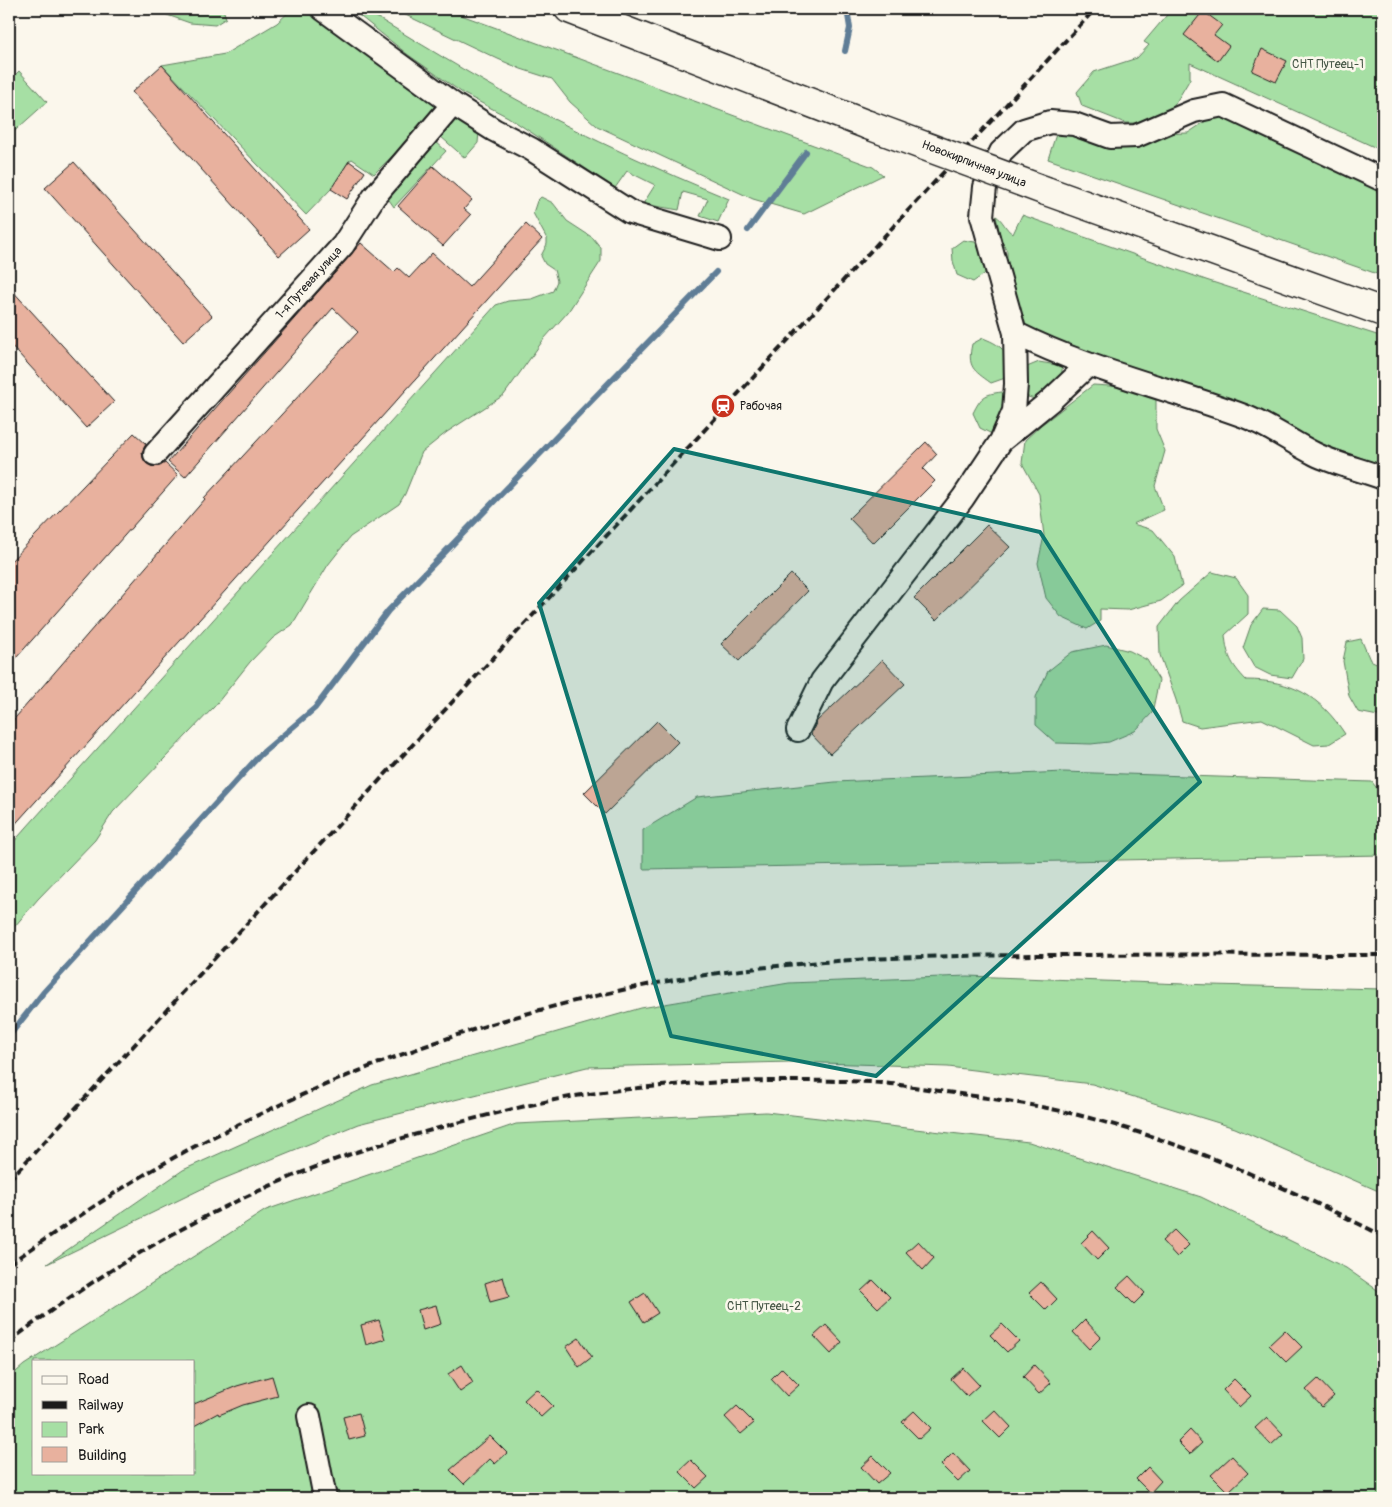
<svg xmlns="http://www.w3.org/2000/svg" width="1392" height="1507" font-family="Pangolin,sans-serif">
<rect width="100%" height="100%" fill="#fbf7ec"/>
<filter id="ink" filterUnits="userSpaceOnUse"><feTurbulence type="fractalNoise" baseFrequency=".02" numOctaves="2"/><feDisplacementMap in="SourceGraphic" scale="10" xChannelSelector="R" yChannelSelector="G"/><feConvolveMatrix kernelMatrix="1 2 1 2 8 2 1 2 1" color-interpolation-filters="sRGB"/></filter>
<g filter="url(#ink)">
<path fill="#a6dfa4" stroke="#617e60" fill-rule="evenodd" d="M 150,9 L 223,9 L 226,18 L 215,25 L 190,23 Z
M 292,9 L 321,18 L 433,100 L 434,108 L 430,119 L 374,174 L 352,159 L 349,161 L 331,189 L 306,215 L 162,65 L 225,54 L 277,23 Z
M 351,9 L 363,9 C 416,41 469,74 523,103 C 590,139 659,170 729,199 L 718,222 L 700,216 L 708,199 L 683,192 L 679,210 L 643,204 L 655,185 L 627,171 L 615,188 L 508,117 L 464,94 L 407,54 Z
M 393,9 L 445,9 L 873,167 L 883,175 L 804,214 L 753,199 L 597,126 L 570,102 L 552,79 L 521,69 L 498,59 Z
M 1172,9 L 1383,9 L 1383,151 L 1190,63 L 1190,79 L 1172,109 L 1149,123 L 1125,123 L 1082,106 L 1077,92 L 1094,72 L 1137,58 L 1149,45 L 1144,42 Z
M 19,71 L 47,102 L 9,136 L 9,81 Z
M 1226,115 L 1383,187 L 1383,276 L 1048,159 L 1059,125 L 1157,134 L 1188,133 L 1206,121 Z
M 459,119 L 479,132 L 478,143 L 465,158 L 440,136 L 455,120 Z
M 434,140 L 446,151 L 394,207 L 387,197 Z
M 541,197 L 553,203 L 567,221 L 593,238 L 601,248 L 601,261 L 568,312 L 544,339 L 504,395 L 447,432 L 422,452 L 405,494 L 399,504 L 350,537 L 328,565 L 292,625 L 273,638 L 250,662 L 214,707 L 113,812 L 95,840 L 38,899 L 9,933 L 9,847 L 496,305 L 508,301 L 532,299 L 553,291 L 557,281 L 554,270 L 545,264 L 541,256 L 547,244 L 547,239 L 533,213 L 537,201 Z
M 1022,215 L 1206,280 L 1383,337 L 1383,465 L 1318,443 L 1275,418 L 1073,350 L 1021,325 L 1007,268 L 1007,251 L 1001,240 L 996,216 C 1003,220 1005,229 1013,234 Z
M 963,240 L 975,242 L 985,257 L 987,272 L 973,282 L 957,275 L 953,261 L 952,248 Z
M 983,338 C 1006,347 1008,353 1008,377 L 991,383 C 973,370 967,367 972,344 Z
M 1039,362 L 1062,366 L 1062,379 L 1038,400 L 1028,397 L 1024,386 L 1027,367 Z
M 1093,385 L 1127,387 L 1156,399 L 1156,429 L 1165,451 L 1155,486 L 1164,510 L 1133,524 L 1153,530 L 1175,557 L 1182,586 L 1161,601 L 1128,610 L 1100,609 L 1100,621 L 1087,629 L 1061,617 L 1046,598 L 1038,563 L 1044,536 L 1039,494 L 1022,463 L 1025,440 L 1041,425 Z
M 1002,392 L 1010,395 L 994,435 L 980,428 L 973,413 C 981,397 984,394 1002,392 Z
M 1212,572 L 1236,578 L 1248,595 L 1248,614 L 1225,635 C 1227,656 1231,664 1246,680 C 1292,680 1320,696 1345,734 L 1329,744 L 1314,745 L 1262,719 L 1200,727 L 1182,721 L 1176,700 L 1160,655 L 1159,627 L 1179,601 Z
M 1263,609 L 1280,610 L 1297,626 L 1302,638 L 1303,659 L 1292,678 L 1270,675 L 1254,667 L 1243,648 L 1251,625 Z
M 1361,639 L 1370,660 L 1383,666 L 1383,717 L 1358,712 L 1349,696 L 1343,661 L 1347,642 Z
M 1106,645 L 1130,651 L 1147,660 L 1159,680 L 1152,713 L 1135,731 L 1109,742 L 1091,744 L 1056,743 L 1036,725 L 1036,697 L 1048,671 L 1072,652 Z
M 1064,772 L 1372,782 L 1383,796 L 1383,855 L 643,869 L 643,830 L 697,797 L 835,782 Z
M 967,976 L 1211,985 L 1383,989 L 1383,1193 L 1235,1128 L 1092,1084 L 948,1067 L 791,1062 L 587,1067 L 358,1124 L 218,1181 L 47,1264 L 183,1170 L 372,1085 L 641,1008 L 789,983 Z
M 766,1112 L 1029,1142 L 1201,1197 L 1346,1268 L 1383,1294 L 1383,1498 L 9,1498 L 9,1378 L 24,1365 L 266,1210 L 516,1124 ZM 34,1361 L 194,1361 L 194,1473 L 34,1473 Z"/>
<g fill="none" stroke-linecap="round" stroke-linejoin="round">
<path stroke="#5f7d96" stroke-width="6" d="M 845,51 L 850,28 L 847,9
M 748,230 L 806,152
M 9,1036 L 43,993 L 260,755 L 315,708 L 388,611 L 716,272"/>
</g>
<path fill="#e8b19e" stroke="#1c1c1c" d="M 1203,11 L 1222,25 L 1214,35 L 1229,46 L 1218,61 L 1184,35 Z
M 1262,49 L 1287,61 L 1276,82 L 1252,71 Z
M 162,65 L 309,229 L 279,256 L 132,92 Z
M 349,161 L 365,172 L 347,199 L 331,189 Z
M 74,162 L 212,316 L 183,342 L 45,188 Z
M 433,166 L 472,200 L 464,209 L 471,215 L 443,246 L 398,206 Z
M 526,224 L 542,239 L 9,831 L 9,725 L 205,499 L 204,498 L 358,332 L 333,308 L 185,477 L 168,462 L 361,243 L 394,272 L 398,268 L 409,278 L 432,253 L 469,287 Z
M 9,287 L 114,402 L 86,428 L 9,343 Z
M 134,433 L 146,444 L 142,452 L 143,458 L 146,463 L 153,467 L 160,466 L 165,463 L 178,475 L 9,666 L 9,563 Z
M 926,442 L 937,454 L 923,469 L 935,481 L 873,543 L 849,518 Z
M 987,525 L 1010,547 L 936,620 L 914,598 Z
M 791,574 L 808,591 L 739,661 L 721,644 Z
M 882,660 L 905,684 L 830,754 L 811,734 L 817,721 Z
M 657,721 L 678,742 L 605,814 L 584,793 Z
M 1174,1230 L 1189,1245 L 1177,1257 L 1162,1241 Z
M 1093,1231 L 1109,1248 L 1097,1260 L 1081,1243 Z
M 918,1241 L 934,1258 L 923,1270 L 906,1252 Z
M 1129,1276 L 1145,1293 L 1134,1304 L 1117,1287 Z
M 503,1277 L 509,1297 L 490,1302 L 485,1283 Z
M 873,1280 L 890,1297 L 878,1308 L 861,1291 Z
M 1041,1282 L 1057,1299 L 1046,1310 L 1029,1293 Z
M 645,1293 L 658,1313 L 644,1322 L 631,1302 Z
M 436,1305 L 441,1324 L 423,1330 L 418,1310 Z
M 379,1320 L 385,1339 L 366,1345 L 361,1325 Z
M 1085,1320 L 1101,1337 L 1089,1349 L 1073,1332 Z
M 1002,1324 L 1019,1341 L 1007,1352 L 990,1335 Z
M 826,1325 L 842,1342 L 831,1354 L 814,1336 Z
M 1285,1330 L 1302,1347 L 1286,1362 L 1269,1345 Z
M 579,1338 L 592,1357 L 579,1367 L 566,1347 Z
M 462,1365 L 473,1383 L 460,1392 L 448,1374 Z
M 1034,1365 L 1051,1383 L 1039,1394 L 1023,1377 Z
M 782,1368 L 799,1385 L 787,1396 L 771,1379 Z
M 963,1368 L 979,1385 L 967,1396 L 951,1379 Z
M 272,1376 L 278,1396 L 243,1405 L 219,1415 L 218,1413 L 194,1426 L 194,1404 L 237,1386 Z
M 1234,1379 L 1251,1396 L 1239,1407 L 1223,1390 Z
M 1318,1379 L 1334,1396 L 1322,1407 L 1306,1390 Z
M 536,1389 L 553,1406 L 541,1417 L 524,1400 Z
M 737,1406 L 754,1423 L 741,1434 L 725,1417 Z
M 995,1410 L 1011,1427 L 1000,1438 L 983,1421 Z
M 914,1411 L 931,1428 L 919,1439 L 902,1422 Z
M 359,1413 L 365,1436 L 349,1440 L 343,1417 Z
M 1267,1417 L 1283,1434 L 1271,1445 L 1255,1428 Z
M 1190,1430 L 1202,1443 L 1190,1454 L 1178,1442 Z
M 490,1436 L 507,1453 L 495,1464 L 490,1459 L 464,1484 L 450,1470 Z
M 953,1453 L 970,1471 L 958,1482 L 941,1465 Z
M 873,1456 L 890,1473 L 877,1484 L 861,1467 Z
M 1232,1456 L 1248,1473 L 1228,1492 L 1211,1475 Z
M 691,1460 L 708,1477 L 696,1488 L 679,1471 Z
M 1148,1467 L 1161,1481 L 1150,1493 L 1136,1479 Z"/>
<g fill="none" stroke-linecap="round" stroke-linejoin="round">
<g stroke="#1c1c1c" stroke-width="26">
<path id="minor" d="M 323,9 L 453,104 L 494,130 L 531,149 L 630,212 L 720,239
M 1015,333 C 1088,370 1168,388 1244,416 C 1270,426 1291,442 1315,454 C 1335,464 1362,470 1383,478
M 1001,441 L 1014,411 L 1016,384 L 1015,333 L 982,216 L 985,187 L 1001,152 L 1024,130 L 1050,122 L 1074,124 L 1110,137 L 1136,136 L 1194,111 L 1223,105 L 1383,180
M 155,454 L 343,245 L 374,197 L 453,104
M 798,730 L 822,681 L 963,498 L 1001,441 L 1050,401 L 1088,365
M 309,1416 L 325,1498"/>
</g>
<g stroke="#1c1c1c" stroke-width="31">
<path id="major" d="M 569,9 L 868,125
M 1046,191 L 1383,312"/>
</g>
<use href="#minor" stroke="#fbf7ec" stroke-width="22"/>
<use href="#major" stroke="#fbf7ec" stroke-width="28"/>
<path stroke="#1c1c1c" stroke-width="4" stroke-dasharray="8 4" stroke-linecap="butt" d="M 9,1180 L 1095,9
M 9,1264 C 72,1221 136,1176 205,1141 C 370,1057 549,995 733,971 C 850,956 968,955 1087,955 C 1185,954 1284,955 1383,955
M 9,1342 C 111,1263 226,1198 348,1155 C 382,1143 418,1134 453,1124 C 496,1113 538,1102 582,1095 C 650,1085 718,1081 786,1081 C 818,1081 850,1080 882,1083 C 906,1085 930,1090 954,1093 C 993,1099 1032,1104 1070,1113 C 1180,1140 1283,1185 1383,1236"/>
<g stroke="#1c1c1c" stroke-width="31" stroke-linecap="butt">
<path id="major-bridge" d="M 868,125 L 1046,191"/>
</g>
<use href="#major-bridge" stroke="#fbf7ec" stroke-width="28"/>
</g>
</g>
<path fill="#0f766e" fill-opacity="0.2" stroke="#0f766e" stroke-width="4" stroke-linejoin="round" d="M 674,449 L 1040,532 L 1200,782 L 876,1076 L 671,1036 L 539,603 Z"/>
<defs>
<g id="station-disc" transform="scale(1.25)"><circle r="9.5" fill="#c8321e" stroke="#fbf7ec"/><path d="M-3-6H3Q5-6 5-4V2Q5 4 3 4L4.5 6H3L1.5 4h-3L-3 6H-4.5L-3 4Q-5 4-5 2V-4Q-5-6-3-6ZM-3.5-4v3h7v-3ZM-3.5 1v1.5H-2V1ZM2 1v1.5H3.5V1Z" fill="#fff"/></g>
</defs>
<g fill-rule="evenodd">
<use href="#station-disc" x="723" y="406"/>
</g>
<g text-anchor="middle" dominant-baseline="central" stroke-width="5" stroke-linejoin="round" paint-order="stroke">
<g font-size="12" fill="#455645" stroke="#fbf7ec">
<text x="1328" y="64">СНТ Путеец-1</text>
<text x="764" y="1306">СНТ Путеец-2</text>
</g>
<g font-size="12" fill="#1c1c1c" stroke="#fbf7ec">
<text transform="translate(974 164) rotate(21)">Новокирпичная улица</text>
<text transform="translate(309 283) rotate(-48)">1-я Путевая улица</text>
</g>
<g font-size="12" fill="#1c1c1c" stroke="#fbf7ec" text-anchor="start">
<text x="740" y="406">Рабочая</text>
</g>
</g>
<rect width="1392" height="1507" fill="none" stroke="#fbf7ec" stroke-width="30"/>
<rect x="15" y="15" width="1362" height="1477" fill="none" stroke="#1c1c1c" stroke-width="2" filter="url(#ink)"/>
<rect x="32" y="1360" width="162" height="115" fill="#fbf7ec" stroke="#a29f99"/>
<rect x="42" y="1376" width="25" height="8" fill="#fbf7ec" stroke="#a29f99"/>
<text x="78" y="1384" font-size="15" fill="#1c1c1c">Road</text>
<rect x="42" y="1401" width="25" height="8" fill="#1c1c1c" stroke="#a29f99"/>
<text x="78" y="1410" font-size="15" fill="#1c1c1c">Railway</text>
<rect x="42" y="1422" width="25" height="15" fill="#a6dfa4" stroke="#a29f99"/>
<text x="78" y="1434" font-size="15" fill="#1c1c1c">Park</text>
<rect x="42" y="1447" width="25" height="15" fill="#e8b19e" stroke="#a29f99"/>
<text x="78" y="1460" font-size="15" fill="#1c1c1c">Building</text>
</svg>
